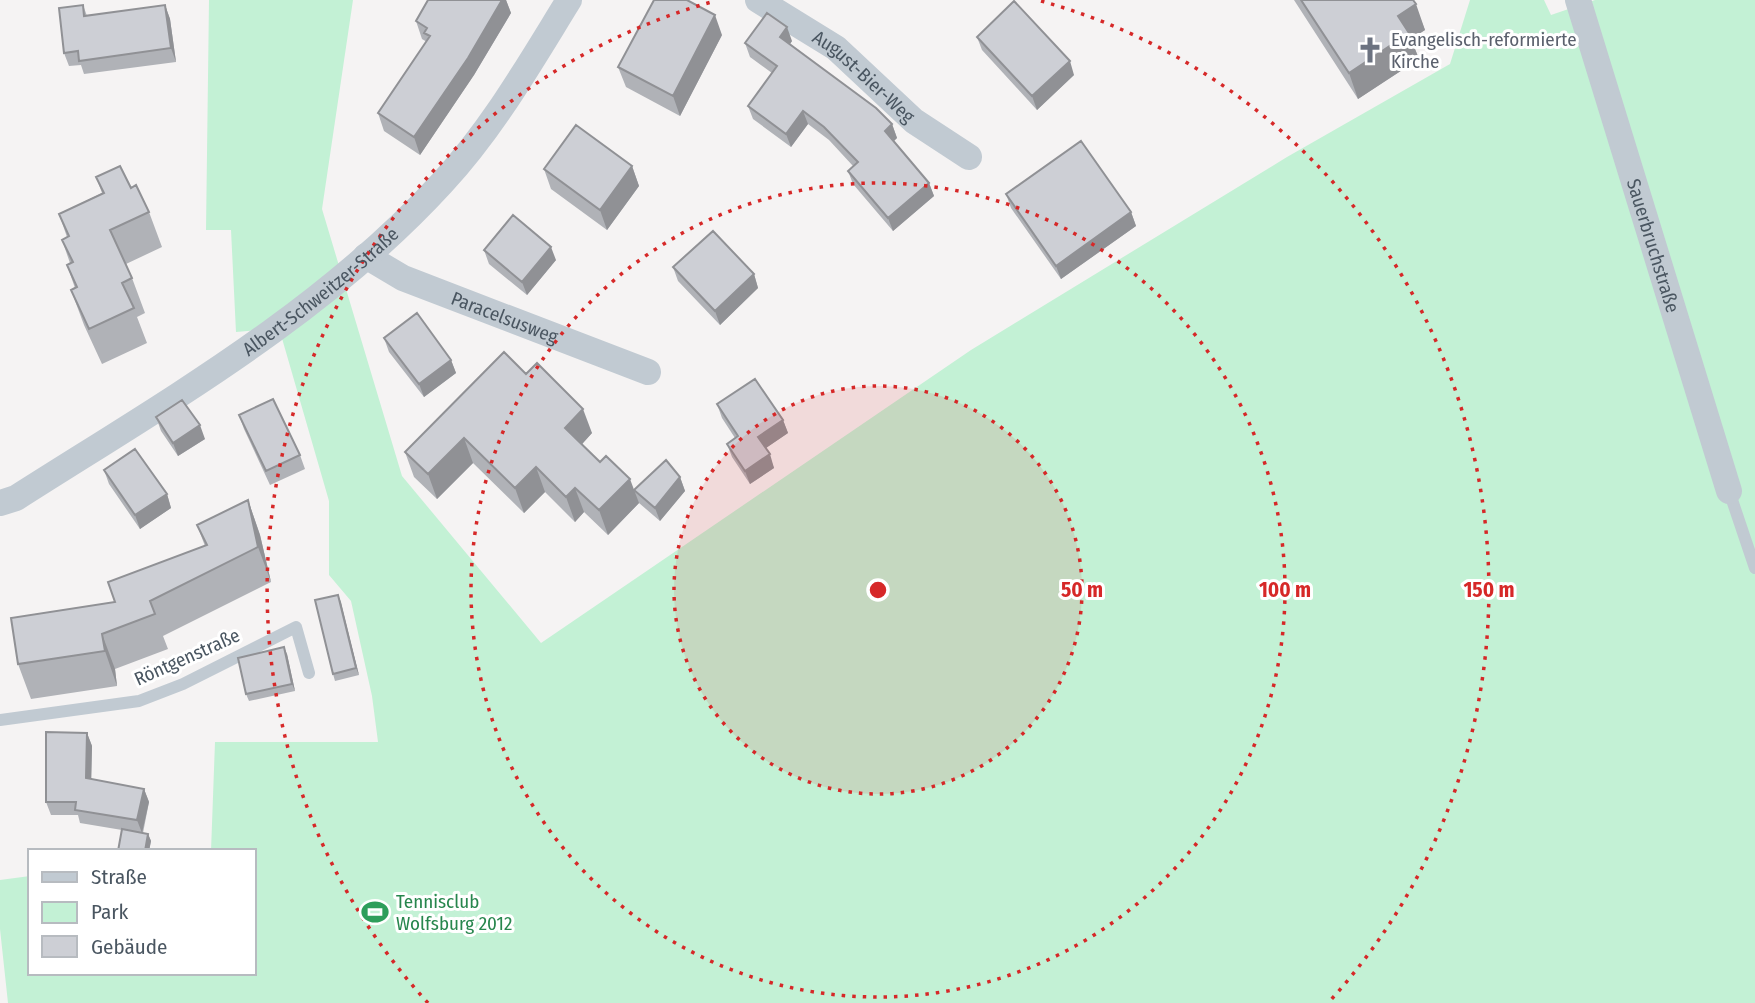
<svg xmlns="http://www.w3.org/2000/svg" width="1755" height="1003" font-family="'Fira Sans Condensed',sans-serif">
<rect width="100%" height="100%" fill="#f5f3f3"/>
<path fill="#c3f1d5" d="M 209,0 L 353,0 L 322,209 L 402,476 L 541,643 L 971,350 L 1287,157 L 1450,64 L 1470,0 L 1544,0 L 1551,15 L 1595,0 L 1755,0 L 1755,1003 L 8,1003 L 0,929 L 0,880 L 30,876 L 30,973 L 254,973 L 254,851 L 211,851 L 215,742 L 378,742 L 372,696 L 351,601 L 329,575 L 329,501 L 279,328 L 236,332 L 231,230 L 206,230 Z"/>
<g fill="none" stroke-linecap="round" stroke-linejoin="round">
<path stroke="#c1cad2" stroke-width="12" d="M 1729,491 L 1755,568
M 0,720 L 139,701 L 183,684 L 296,627 L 309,673"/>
<g stroke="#c1cad2" stroke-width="26">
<path id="s1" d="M 758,0 L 836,48 L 914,121 L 969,157"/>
<path id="s2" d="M 1578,0 L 1729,491"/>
<path id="s3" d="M 366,256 L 403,278 L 648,372"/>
<path id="s4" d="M 0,503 L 16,498 C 165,403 321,315 442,183 C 493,128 530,63 569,0"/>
</g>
</g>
<path fill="#b0b2b7" d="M 428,0 L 506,0 L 511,13 L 474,75 L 420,155 L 384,131 L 378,113 L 427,42 L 422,39 L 416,21 Z
M 1294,0 L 1413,0 L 1425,30 L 1411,39 L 1419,59 L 1358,99 Z
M 83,5 L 87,16 L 165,5 L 170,19 L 176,62 L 84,74 L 81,65 L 69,66 L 64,53 Z
M 722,35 L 680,116 L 626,87 L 618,67 Z
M 977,37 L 1074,75 L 1037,110 L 982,50 Z
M 792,41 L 790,44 L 892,124 L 897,138 L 893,141 L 929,183 L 934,196 L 893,231 L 853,184 L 848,171 L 853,166 L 829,140 L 808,124 L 791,147 L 753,119 L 748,106 L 772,73 L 750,57 L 745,43 Z
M 632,166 L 639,186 L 607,230 L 551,189 L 544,169 Z
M 96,177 L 131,188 L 149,212 L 162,247 L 126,264 L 132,278 L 145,313 L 137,317 L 147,343 L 102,364 L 84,325 L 71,290 L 75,288 L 67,265 L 70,263 L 62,240 L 67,237 L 59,214 L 102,193 Z
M 1006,194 L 1131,212 L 1136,226 L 1061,279 L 1011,208 Z
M 484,250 L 556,260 L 527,295 L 489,264 Z
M 673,267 L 754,274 L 758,288 L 720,325 L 678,281 Z
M 384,338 L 451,360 L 456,373 L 424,397 L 389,352 Z
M 526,374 L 592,433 L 582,444 L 600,462 L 634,490 L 680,477 L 685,491 L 660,521 L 639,503 L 608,535 L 584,512 L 575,522 L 545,492 L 524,513 L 473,463 L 437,499 L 414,477 L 405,452 Z
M 717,404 L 783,420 L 788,433 L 766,448 L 774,468 L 750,484 L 732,457 L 727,444 L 735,438 L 722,418 Z
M 239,415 L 300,455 L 305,469 L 270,485 L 244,429 Z
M 156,417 L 205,439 L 178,456 L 161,431 Z
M 104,470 L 167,494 L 171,508 L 140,529 L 109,484 Z
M 248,500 L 260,535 L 271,582 L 163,636 L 168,649 L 115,669 L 117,686 L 31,699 L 18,664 L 115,602 L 205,546 L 197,525 Z
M 338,595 L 359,675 L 335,681 L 333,674 Z
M 287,654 L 295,691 L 249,701 L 246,694 Z
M 87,733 L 92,746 L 91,779 L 144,789 L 149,802 L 143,833 L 148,834 L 151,841 L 149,851 L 118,851 L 122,830 L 80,823 L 78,815 L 51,815 L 46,802 Z"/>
<path fill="#909195" d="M 502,0 L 506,0 L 511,13 L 474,75 L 420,155 L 414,137 Z
M 1416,4 L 1425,30 L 1411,39 L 1419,59 L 1358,99 L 1349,73 L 1398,16 Z
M 165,5 L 170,19 L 176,62 L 171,48 Z
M 715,15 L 722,35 L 680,116 L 673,96 Z
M 787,27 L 792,41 L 785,51 L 780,37 Z
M 1070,61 L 1074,75 L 1037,110 L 1032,96 Z
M 803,111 L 808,124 L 791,147 L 786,134 Z
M 892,124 L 897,138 L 890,145 L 885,131 Z
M 632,166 L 639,186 L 607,230 L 600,210 Z
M 929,183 L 934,196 L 893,231 L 888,218 Z
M 1131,212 L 1136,226 L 1061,279 L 1056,266 Z
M 551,247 L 556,260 L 527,295 L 522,282 Z
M 754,274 L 758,288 L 720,325 L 715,311 Z
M 451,360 L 456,373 L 424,397 L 419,384 Z
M 583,409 L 592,433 L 574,453 L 565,428 Z
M 783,420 L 788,433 L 763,450 L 758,437 Z
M 200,425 L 205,439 L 178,456 L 173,443 Z
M 464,438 L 473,463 L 437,499 L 428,474 Z
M 770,454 L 774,468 L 750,484 L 745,471 Z
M 536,467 L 545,492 L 524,513 L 515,488 Z
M 680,477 L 685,491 L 660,521 L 655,508 Z
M 630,479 L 639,503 L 608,535 L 599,510 Z
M 575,488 L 584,512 L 575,522 L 566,497 Z
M 167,494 L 171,508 L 140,529 L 135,515 Z
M 248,500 L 260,535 L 271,582 L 258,547 Z
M 338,595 L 341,602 L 359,675 L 356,668 Z
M 102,634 L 115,669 L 117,686 L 105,651 Z
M 284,647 L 287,654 L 295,691 L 292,684 Z
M 87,733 L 92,746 L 91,792 L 86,778 Z
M 144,789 L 149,802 L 142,833 L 137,820 Z
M 148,834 L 151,841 L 149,851 L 145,851 Z"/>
<path fill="#cdcfd5" stroke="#909195" stroke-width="2" d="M 428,0 L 502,0 L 468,58 L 414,137 L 378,113 L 430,36 L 424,33 L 427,28 L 416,21 Z
M 654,0 L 687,0 L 715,15 L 673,96 L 618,67 Z
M 1301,0 L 1413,0 L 1416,4 L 1398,16 L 1409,33 L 1349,73 Z
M 1014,1 L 1070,61 L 1032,96 L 977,37 Z
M 83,5 L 84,16 L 165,5 L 171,48 L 79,61 L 78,51 L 64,53 L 59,8 Z
M 767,13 L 787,27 L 780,37 L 876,108 L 892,124 L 885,131 L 929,183 L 888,218 L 848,171 L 858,162 L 824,127 L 803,111 L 786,134 L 748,106 L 777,66 L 745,43 Z
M 576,125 L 632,166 L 600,210 L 544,169 Z
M 1081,141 L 1131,212 L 1056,266 L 1006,194 Z
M 120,166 L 131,188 L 136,185 L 149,212 L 110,230 L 132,278 L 122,283 L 134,308 L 89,329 L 71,290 L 77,287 L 67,265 L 73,262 L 62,240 L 69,236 L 59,214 L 104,193 L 96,177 Z
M 513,215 L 551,247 L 522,282 L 484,250 Z
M 713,231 L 754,274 L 715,311 L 673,267 Z
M 417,313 L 451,360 L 419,384 L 384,338 Z
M 504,352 L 526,374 L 537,363 L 583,409 L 565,428 L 600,462 L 606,456 L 630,479 L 599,510 L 575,488 L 566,497 L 536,467 L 515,488 L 464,438 L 428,474 L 405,452 Z
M 755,379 L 783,420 L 758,437 L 770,454 L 745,471 L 727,444 L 738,436 L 717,404 Z
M 273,399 L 300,455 L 266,471 L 239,415 Z
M 182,400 L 200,425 L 173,443 L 156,417 Z
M 135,449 L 167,494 L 135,515 L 104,470 Z
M 666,460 L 680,477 L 655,508 L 634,490 Z
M 248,500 L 258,547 L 150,601 L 155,614 L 102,634 L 105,651 L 18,664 L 11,618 L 115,602 L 108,582 L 207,545 L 197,525 Z
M 338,595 L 356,668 L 333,674 L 315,600 Z
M 284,647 L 292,684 L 246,694 L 238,658 Z
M 46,732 L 87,733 L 86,778 L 144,789 L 137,820 L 75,810 L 76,802 L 46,802 Z
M 122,829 L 148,834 L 145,851 L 118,851 Z"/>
<circle cx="878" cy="590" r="204" fill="#d62828" fill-opacity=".12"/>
<g fill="none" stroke="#d62828" stroke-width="3.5" stroke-dasharray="3.5 7">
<circle cx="878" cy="590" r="204"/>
<circle cx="878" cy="590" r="407"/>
<path d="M428 1003A611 611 0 0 1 715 1M1041 1A611 611 0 0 1 1328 1003"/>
</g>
<defs>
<g id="church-bare" transform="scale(2.1)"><path d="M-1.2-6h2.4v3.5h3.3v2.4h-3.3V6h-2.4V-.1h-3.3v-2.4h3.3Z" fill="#6b7280" stroke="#fff" stroke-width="2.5" paint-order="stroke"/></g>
<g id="stadium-bare" transform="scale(2.1)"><path d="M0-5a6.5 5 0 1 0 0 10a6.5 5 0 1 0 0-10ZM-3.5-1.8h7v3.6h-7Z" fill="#2e9e5b" stroke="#fff" stroke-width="2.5" paint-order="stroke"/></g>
</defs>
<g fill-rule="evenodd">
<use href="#church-bare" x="1370" y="50"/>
<use href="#stadium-bare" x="375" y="912"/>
</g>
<g text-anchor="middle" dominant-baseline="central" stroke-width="6" stroke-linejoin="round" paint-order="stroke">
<g font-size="19" fill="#5b616d" stroke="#fff" text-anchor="start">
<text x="1391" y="39">Evangelisch-reformierte<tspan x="1391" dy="22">Kirche</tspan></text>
</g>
<g font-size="19" fill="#4a5661" stroke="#fff">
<text stroke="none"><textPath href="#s1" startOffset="131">August-Bier-Weg</textPath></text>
<text stroke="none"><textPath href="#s2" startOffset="257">Sauerbruchstraße</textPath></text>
<text stroke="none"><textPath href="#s4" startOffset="385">Albert-Schweitzer-Straße</textPath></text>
<text stroke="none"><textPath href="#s3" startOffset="152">Paracelsusweg</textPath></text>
<text transform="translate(187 657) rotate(-24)">Röntgenstraße</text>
</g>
<g font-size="19" fill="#27864d" stroke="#fff" text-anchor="start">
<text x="396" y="901">Tennisclub<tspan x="396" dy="22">Wolfsburg 2012</tspan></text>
</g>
</g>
<circle cx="878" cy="590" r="10" fill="#d62828" stroke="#fff" stroke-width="3.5"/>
<g font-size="21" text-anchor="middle" font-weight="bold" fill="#d62828" stroke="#fff" stroke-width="6" stroke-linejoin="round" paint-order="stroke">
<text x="1082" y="597">50 m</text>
<text x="1285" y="597">100 m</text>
<text x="1489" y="597">150 m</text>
</g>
<rect x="28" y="849" width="228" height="126" fill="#ffffff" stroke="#b7bbc0" stroke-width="2"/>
<rect x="42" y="872" width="35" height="10" fill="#c1cad2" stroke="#b7bbc0" stroke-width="2"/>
<text x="91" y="884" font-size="21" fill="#4a5661">Straße</text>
<rect x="42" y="902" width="35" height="21" fill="#c3f1d5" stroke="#b7bbc0" stroke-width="2"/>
<text x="91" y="919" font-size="21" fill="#4a5661">Park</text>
<rect x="42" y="936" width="35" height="21" fill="#cdcfd5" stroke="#b7bbc0" stroke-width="2"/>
<text x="91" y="954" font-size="21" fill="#4a5661">Gebäude</text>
</svg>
